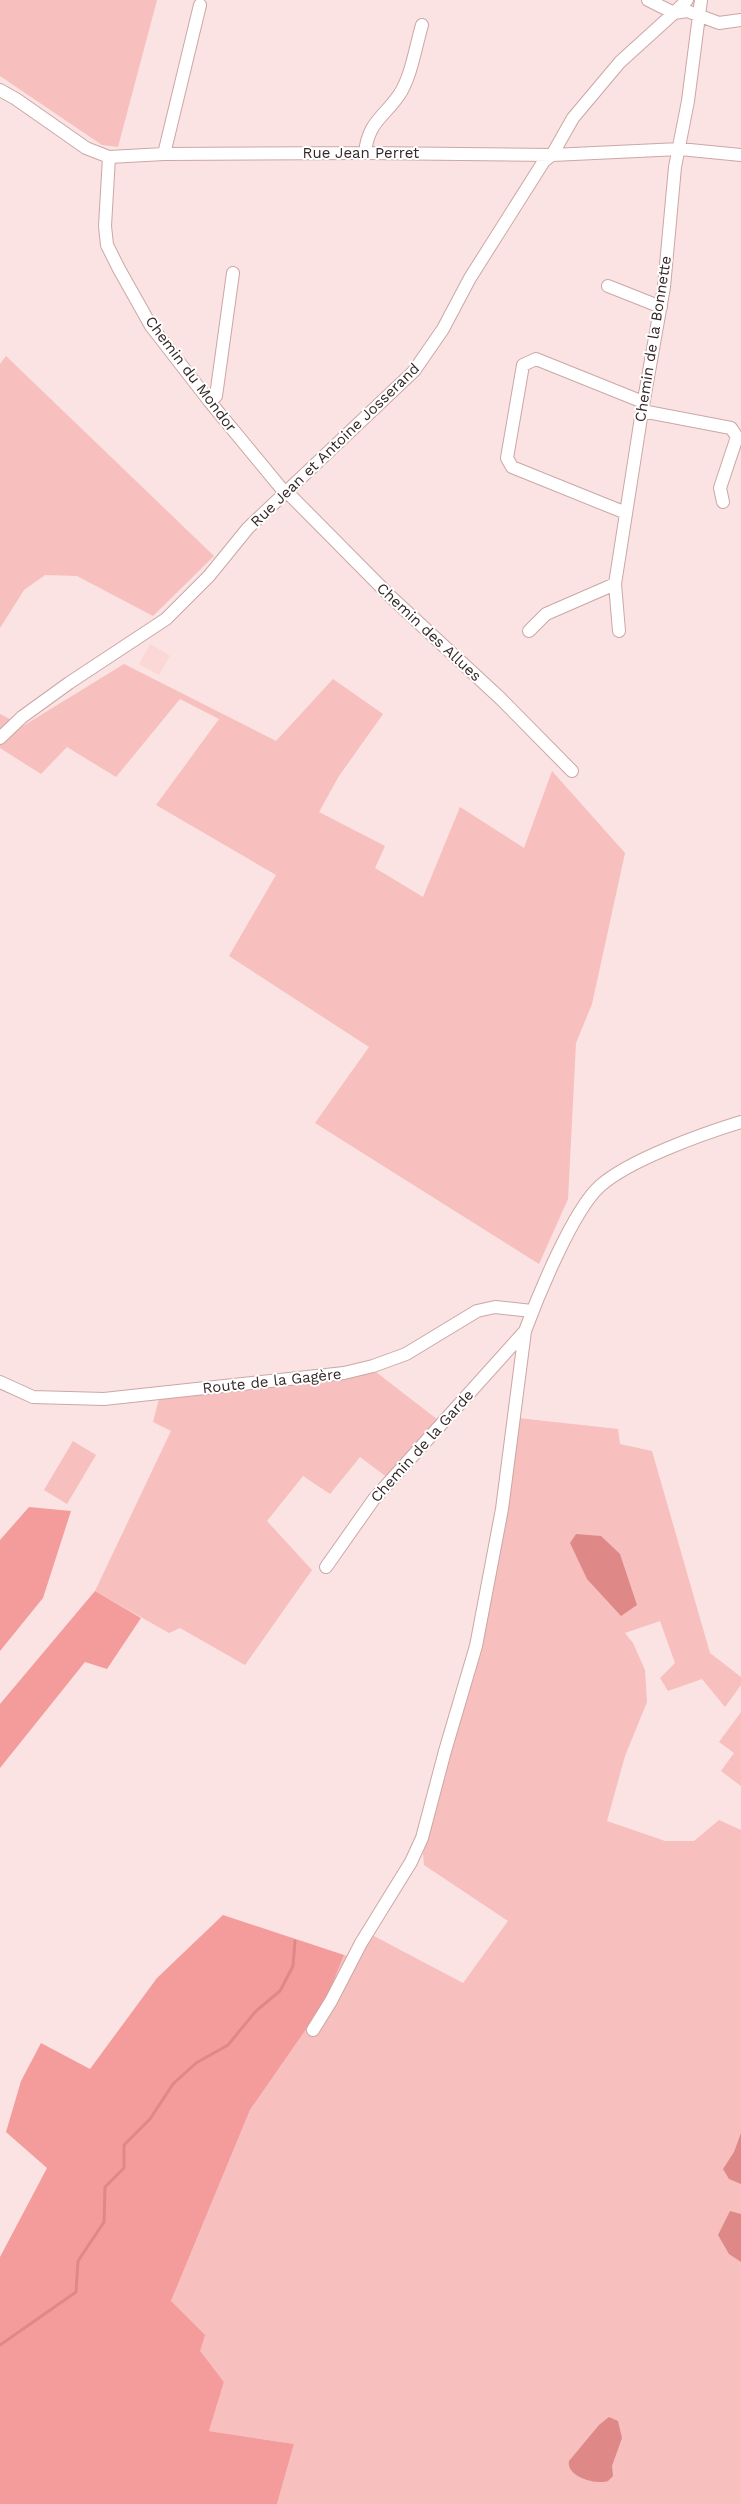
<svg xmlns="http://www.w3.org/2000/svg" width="741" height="2504" font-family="'Work Sans',sans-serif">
<rect width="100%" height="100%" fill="#fae3e2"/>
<path fill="#fbd7d5" d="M 150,644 L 170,656 L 159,675 L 139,664 Z"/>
<path fill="#f7bfbd" d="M 0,0 L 157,0 L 118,147 L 102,145 L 0,76 Z
M 6,356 L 214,556 L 153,616 L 77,576 L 45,575 L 24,590 L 0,628 L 0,364 Z
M 124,664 L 276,741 L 333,679 L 383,714 L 339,776 L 319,812 L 385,846 L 375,868 L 423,897 L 460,807 L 524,848 L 552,771 L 625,853 L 592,1004 L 576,1043 L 568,1199 L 539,1264 L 315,1123 L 369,1047 L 229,956 L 276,875 L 156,805 L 219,719 L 180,699 L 116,777 L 67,747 L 41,774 L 0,748 L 0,714 L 23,726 Z
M 376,1372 L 438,1420 L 388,1478 L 360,1457 L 330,1494 L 303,1476 L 267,1521 L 312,1570 L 245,1665 L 180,1628 L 169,1633 L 95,1591 L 171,1431 L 153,1422 L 159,1399 Z
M 518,1418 L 618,1429 L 620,1444 L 652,1451 L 710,1653 L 741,1677 L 741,1685 L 725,1707 L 702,1679 L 668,1691 L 660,1678 L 675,1663 L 660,1621 L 625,1633 L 633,1643 L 645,1670 L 647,1702 L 625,1756 L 607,1821 L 665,1841 L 694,1841 L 719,1820 L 741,1830 L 741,2504 L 277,2504 L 294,2444 L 209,2431 L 224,2382 L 199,2351 L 171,2301 L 250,2110 L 325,2002 L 344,1955 L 358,1959 L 372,1935 L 463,1983 L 508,1921 L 424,1865 L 423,1854 L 479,1647 Z
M 73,1441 L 96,1455 L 67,1504 L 44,1490 Z
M 741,1712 L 741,1786 L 721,1771 L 734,1753 L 719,1742 Z"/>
<path fill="#f39c9b" d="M 29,1507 L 71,1511 L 43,1598 L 0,1651 L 0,1540 Z
M 95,1591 L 141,1618 L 107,1669 L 85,1662 L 0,1768 L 0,1704 Z
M 223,1915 L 344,1955 L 325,2002 L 250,2110 L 171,2301 L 205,2335 L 200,2351 L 224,2382 L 209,2431 L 294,2444 L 277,2504 L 0,2504 L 0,2257 L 47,2168 L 6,2132 L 21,2081 L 41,2043 L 90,2069 L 157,1978 Z"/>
<path fill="#de8988" d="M 576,1534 L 601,1536 L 620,1554 L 637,1605 L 621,1616 L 587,1579 L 570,1543 Z
M 741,2133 L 741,2184 L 729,2179 L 723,2169 L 734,2152 Z
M 730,2211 L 741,2214 L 741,2262 L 729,2254 L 718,2235 Z
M 609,2417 L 618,2421 L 622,2438 L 612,2466 L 613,2476 L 608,2481 C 597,2485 566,2477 569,2461 L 599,2425 Z"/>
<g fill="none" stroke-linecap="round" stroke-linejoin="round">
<path stroke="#de8988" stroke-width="3" d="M 0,2345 L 76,2292 L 78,2261 L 104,2222 L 105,2187 L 124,2168 L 124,2145 L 150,2119 L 173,2084 L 196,2063 L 228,2045 L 256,2011 L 280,1991 L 293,1966 L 295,1941"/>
<g stroke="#cba7a6" stroke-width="14">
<path id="minor" d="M 648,0 L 674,13 L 687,0
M 0,90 L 16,99 L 86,148 L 109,157 L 164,154 L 365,153 L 552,155 L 680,149 L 741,155
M 365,153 C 368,122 384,117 399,95 C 411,78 416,45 422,25
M 164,154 L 200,5
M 109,157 L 105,226 L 107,245 L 119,269 L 151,326 L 210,402 L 281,488 L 287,492 L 392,598 L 501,699 L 572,771
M 608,286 L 661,307
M 210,402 L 216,396 L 233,273
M 642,411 L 731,428 L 737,437 L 720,488 L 723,502
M 626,513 L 512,467 L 507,458 L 523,365 L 536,359 L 643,402
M 529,631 L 546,614 L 615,584
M 619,631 L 615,584 L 642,411 L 664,287 L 675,167 L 688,101 L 701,0
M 0,738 L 22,717 L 69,683 L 166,619 L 209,576 L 248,528 L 414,371 L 443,329 L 470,278 L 544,161 L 552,155 L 573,118 L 620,62 L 674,13 L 687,11 L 719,23 L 741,20
M 0,1382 L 33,1397 L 104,1399 L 344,1373 L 373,1366 L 406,1354 L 477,1311 L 495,1307 L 532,1311
M 326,1567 L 374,1499 L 525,1331
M 313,2030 L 331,2001 L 361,1943 L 411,1862 L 422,1838 L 445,1751 L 476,1646 L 502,1509 L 525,1331 C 538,1296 573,1210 600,1186 C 629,1160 702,1134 741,1122"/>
</g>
<use href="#minor" stroke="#fff" stroke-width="12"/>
</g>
<g text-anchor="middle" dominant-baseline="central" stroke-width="4" stroke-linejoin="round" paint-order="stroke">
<g font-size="15" fill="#362828" stroke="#fff">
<text x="361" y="153">Rue Jean Perret</text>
<text transform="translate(653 339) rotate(-81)">Chemin de la Bonnette</text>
<text transform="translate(191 374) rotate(53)">Chemin du Mondor</text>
<text transform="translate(335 445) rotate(-44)">Rue Jean et Antoine Josserand</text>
<text transform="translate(429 632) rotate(43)">Chemin des Allues</text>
<text transform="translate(272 1381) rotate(-6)">Route de la Gagère</text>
<text transform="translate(422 1446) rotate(-48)">Chemin de la Garde</text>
</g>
</g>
</svg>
